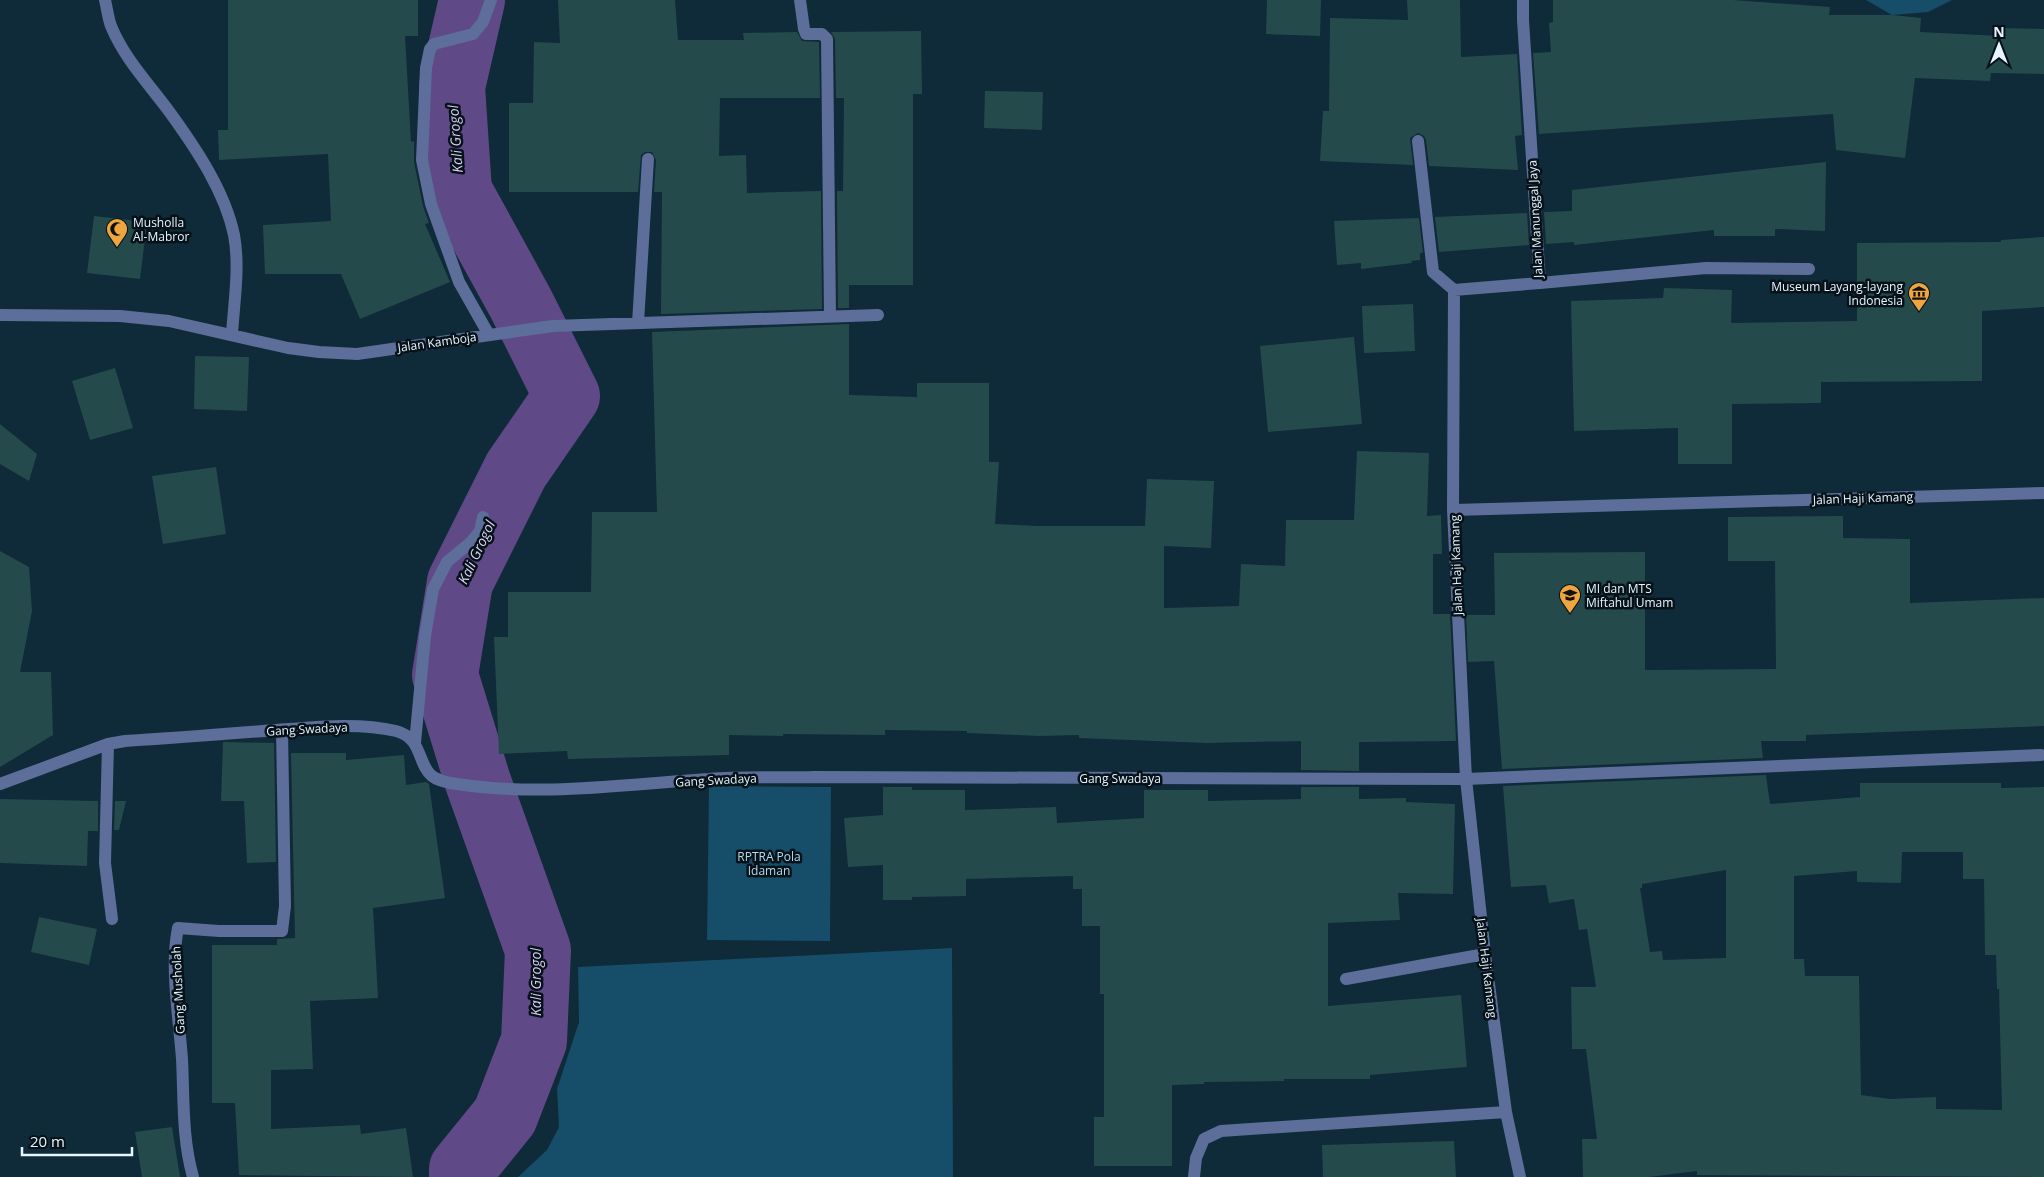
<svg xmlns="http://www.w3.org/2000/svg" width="2044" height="1177" font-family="'Open Sans',sans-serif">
<rect width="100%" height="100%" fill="#0f2a38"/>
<path fill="#164d68" d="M 1866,0 L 1952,0 L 1928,12 L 1892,15 Z
M 709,786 L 831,787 L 830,941 L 707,940 Z
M 952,948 L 953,1177 L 518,1177 L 547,1150 L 559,1127 L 557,1089 L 579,1022 L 578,967 Z"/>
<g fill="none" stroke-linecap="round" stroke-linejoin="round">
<path stroke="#5f4987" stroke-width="66" d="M 462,1177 L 462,1169 L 505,1116 L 534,1041 L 538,950 L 478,782 L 445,675 L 460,582 L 516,470 L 567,396 L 521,304 L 459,191 L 452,87 L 472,0"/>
</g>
<path fill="#254a4c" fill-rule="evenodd" d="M 228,0 L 418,0 L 418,36 L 405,36 L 411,142 L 414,141 L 414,162 L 423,206 L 429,223 L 425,224 L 450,282 L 360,319 L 341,274 L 265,274 L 263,225 L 331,221 L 328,154 L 219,160 L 218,130 L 228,130 Z
M 558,0 L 675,0 L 678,40 L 744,40 L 743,33 L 797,32 L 802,41 L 819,42 L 820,98 L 720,98 L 719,156 L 746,155 L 747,193 L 821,191 L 822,309 L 661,314 L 662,192 L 654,192 L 656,160 L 652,152 L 645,152 L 641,155 L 638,192 L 509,192 L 509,103 L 533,103 L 534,42 L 560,43 Z
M 1267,0 L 1321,0 L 1320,36 L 1266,34 Z
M 1407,0 L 1460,0 L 1461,57 L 1517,54 L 1522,135 L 1515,136 L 1518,170 L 1429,166 L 1426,140 L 1424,136 L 1418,133 L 1410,138 L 1413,165 L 1320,161 L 1323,111 L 1329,111 L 1330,18 L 1408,20 Z
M 1553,0 L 1733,0 L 1830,7 L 1829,15 L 1892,15 L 1921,18 L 1920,32 L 2000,36 L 2001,28 L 2044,29 L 2044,74 L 1991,73 L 1990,81 L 1915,78 L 1905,158 L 1836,150 L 1833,114 L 1539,134 L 1533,53 L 1551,52 L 1549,23 L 1553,22 Z
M 921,31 L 922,94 L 913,94 L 913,285 L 849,285 L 849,308 L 838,308 L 837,191 L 843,191 L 844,98 L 836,98 L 835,39 L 831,32 Z
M 985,91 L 1043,92 L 1042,130 L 984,128 Z
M 1826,162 L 1825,231 L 1775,229 L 1775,236 L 1714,236 L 1714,230 L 1574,245 L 1574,242 L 1546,244 L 1544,212 L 1572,211 L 1572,190 Z
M 1527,213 L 1529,245 L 1439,252 L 1435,217 Z
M 94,216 L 147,222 L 140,279 L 87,273 Z
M 1419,218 L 1423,253 L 1420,253 L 1420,260 L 1411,261 L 1412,263 L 1361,269 L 1361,263 L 1337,265 L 1334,221 Z
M 2044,237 L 2044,307 L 1982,311 L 1982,381 L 1821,382 L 1821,403 L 1732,404 L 1732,464 L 1678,464 L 1678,428 L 1574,431 L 1571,301 L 1663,298 L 1664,288 L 1732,290 L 1731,323 L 1857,321 L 1857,243 L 2001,242 L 2001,240 Z
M 1413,304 L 1415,351 L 1364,353 L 1362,306 Z
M 849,324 L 849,395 L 917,397 L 917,383 L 989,383 L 989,462 L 999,462 L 995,524 L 1038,526 L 1145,526 L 1147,479 L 1214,481 L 1211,548 L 1164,546 L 1164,608 L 1239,606 L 1241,564 L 1285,566 L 1286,520 L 1354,520 L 1357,451 L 1429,453 L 1427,516 L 1441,515 L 1442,554 L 1433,554 L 1433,614 L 1450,614 L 1456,741 L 1359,742 L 1359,771 L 1301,770 L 1301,741 L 1207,743 L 1079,738 L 1079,735 L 1040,736 L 967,733 L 967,731 L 885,730 L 885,735 L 783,734 L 783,736 L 729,735 L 729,755 L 568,759 L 567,751 L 499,754 L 494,637 L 508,637 L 508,592 L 591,592 L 592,512 L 657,512 L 652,332 Z
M 1354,337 L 1362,424 L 1268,432 L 1260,346 Z
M 195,356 L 249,357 L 247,411 L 194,409 Z
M 115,368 L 133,428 L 90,440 L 72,381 Z
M 0,424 L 37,454 L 29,481 L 0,464 Z
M 216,467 L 226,534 L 163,544 L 152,476 Z
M 1843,516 L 1843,538 L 1910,539 L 1910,603 L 2044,598 L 2044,726 L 1806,735 L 1806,741 L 1761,741 L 1763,758 L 1502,769 L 1494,661 L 1468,662 L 1466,615 L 1495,615 L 1494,553 L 1645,552 L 1645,670 L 1776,669 L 1775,561 L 1728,561 L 1728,517 Z
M 0,551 L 29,567 L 32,611 L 20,672 L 51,672 L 53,735 L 0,767 Z
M 223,742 L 274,743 L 276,862 L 247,863 L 244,801 L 221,801 Z
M 291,753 L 346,753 L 346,760 L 404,755 L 406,785 L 426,782 L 429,784 L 445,898 L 373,908 L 378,998 L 310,1001 L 313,1069 L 271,1070 L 271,1129 L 360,1125 L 361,1134 L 406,1128 L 413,1177 L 239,1175 L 235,1103 L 212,1103 L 212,945 L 277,945 L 277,939 L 295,938 Z
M 1766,775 L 1770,804 L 1860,797 L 1860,783 L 2001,783 L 2001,788 L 2044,787 L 2044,1177 L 1697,1175 L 1697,1171 L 1649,1177 L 1583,1177 L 1582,1139 L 1597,1139 L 1586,1049 L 1572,1049 L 1571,987 L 1596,987 L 1587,929 L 1579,930 L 1574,899 L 1549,903 L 1546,885 L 1511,887 L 1503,786 ZM 1902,852 L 1963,852 L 1963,879 L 1984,879 L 1985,955 L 1996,955 L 1997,989 L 1999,989 L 2002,1110 L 1936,1109 L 1936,1097 L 1890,1099 L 1861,1095 L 1859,976 L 1805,976 L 1804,959 L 1794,959 L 1794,876 L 1857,871 L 1857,882 L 1901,883 ZM 1726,870 L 1726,958 L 1663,960 L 1662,951 L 1650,952 L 1640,888 L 1642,888 L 1642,884 Z
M 883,787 L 912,787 L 912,790 L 965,790 L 965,810 L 1056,807 L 1057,823 L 1144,818 L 1144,790 L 1208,790 L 1208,801 L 1301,799 L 1301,787 L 1359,787 L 1359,799 L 1406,798 L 1406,802 L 1455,804 L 1453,894 L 1398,893 L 1400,920 L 1328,923 L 1328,1006 L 1461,995 L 1467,1067 L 1370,1075 L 1370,1079 L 1284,1079 L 1284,1081 L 1204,1082 L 1204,1084 L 1172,1085 L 1172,1166 L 1094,1166 L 1094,1117 L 1104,1117 L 1104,994 L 1100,994 L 1100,926 L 1082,926 L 1082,889 L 1073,889 L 1073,876 L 966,879 L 966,896 L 912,897 L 912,900 L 883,900 L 883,865 L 848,867 L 844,818 L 883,815 Z
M 0,799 L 98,801 L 98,831 L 88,831 L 87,866 L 0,863 Z
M 115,801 L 126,801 L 119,830 L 114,830 Z
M 39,917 L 97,929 L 89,965 L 31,952 Z
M 172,1127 L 180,1177 L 142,1177 L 135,1132 Z
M 1454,1141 L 1456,1177 L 1323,1177 L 1322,1145 Z"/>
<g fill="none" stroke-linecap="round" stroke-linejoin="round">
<path stroke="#5c6e99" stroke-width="12" d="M 105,0 C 107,8 108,18 111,26 C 125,60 150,85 171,114 C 197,150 225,192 234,235 C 240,267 234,302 232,334
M 800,0 L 804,29 L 806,34 L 822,34 L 827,39 L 830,316
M 1418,141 L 1433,272 L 1454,290
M 1540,283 L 1706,268 L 1809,269
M 0,315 L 120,316 L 169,321 L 288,348 L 319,352 L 357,354 L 553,326 L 878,315
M 638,323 L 648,159
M 489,335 L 459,282 L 431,204 L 422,160 L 426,68 L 430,49 L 434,44 L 473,34 L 483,22 L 491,0
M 1453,510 L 2044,493
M 415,743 L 425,636 L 433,589 L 447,562 L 471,542 L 480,531 L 483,517
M 108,744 L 105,863 L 112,919
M 0,784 L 108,744 L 125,741 C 175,738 226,734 276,730 C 315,727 358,722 396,731 C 423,738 417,764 432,776 C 438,781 449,783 457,784 C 541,797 625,784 709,779 C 744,776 779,778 814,777 L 1466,779 L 2041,755
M 1346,979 L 1485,954
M 193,1177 C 182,1138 184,1099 182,1059 C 179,1018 170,967 178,928 L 219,931 L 282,931 L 285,906 L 282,730
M 1194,1177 L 1196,1158 L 1204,1139 L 1221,1131 L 1506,1112
M 1520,1177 L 1506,1112 L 1485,954 L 1466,779 L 1453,510 L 1454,290 L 1540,283 L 1523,20 L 1523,0"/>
</g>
<defs>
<g id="mosque-pin" transform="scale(1.125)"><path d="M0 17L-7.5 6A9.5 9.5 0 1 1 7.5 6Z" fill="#f0a63f" stroke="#061118"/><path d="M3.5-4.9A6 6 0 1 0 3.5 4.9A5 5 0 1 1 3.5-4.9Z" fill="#111"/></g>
<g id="museum-pin" transform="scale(1.125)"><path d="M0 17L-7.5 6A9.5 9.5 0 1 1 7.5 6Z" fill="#f0a63f" stroke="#061118"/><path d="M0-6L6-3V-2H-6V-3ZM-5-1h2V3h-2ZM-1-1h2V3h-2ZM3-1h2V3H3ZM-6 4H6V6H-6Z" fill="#111"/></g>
<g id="school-pin" transform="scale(1.125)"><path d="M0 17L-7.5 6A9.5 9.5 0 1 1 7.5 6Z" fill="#f0a63f" stroke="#061118"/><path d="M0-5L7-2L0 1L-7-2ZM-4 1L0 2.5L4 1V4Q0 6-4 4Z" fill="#111"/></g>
</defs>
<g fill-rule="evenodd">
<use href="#mosque-pin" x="117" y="229"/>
<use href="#museum-pin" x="1919" y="293"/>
<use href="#school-pin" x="1570" y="595"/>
</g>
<g text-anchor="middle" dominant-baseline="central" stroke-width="5" stroke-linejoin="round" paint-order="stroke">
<g font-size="12" fill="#e6f5ff" stroke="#061118">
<text transform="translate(1535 219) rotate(-93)">Jalan Manunggal Jaya</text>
<text transform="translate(437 342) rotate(-8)">Jalan Kamboja</text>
<text transform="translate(1863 498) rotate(-2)">Jalan Haji Kamang</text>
<text transform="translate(1456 565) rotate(-92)">Jalan Haji Kamang</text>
<text transform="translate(307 729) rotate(-3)">Gang Swadaya</text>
<text x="1120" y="778">Gang Swadaya</text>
<text transform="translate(716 780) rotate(-3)">Gang Swadaya</text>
<text transform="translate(1487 968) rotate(83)">Jalan Haji Kamang</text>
<text transform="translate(178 990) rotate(-93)">Gang Musholah</text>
</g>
<g font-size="12" fill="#e6f5ff" stroke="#061118" text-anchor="start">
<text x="133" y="222">Musholla<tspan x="133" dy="14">Al-Mabror</tspan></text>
<text x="1903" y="286" text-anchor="end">Museum Layang-layang<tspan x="1903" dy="14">Indonesia</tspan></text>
<text x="1586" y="588">MI dan MTS<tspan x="1586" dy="14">Miftahul Umam</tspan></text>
</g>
<g font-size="12" fill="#b2daf1" stroke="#061118">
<text x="769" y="856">RPTRA Pola<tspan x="769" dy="14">Idaman</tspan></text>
</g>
<g font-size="14" font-style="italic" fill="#dcd1f7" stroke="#061118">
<text transform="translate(455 139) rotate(-94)">Kali Grogol</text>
<text transform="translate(476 552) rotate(-65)">Kali Grogol</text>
<text transform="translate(535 982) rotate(-90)">Kali Grogol</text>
</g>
</g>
<g transform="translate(1999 45)" stroke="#061118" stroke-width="4" paint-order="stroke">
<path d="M0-4L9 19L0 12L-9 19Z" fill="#e6f5ff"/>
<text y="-8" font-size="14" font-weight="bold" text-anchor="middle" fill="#e6f5ff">N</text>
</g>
<path d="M22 1147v8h110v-8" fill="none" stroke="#e6f5ff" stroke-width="2.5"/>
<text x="30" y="1147" font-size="15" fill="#e6f5ff" stroke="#061118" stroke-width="4" paint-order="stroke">20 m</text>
</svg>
